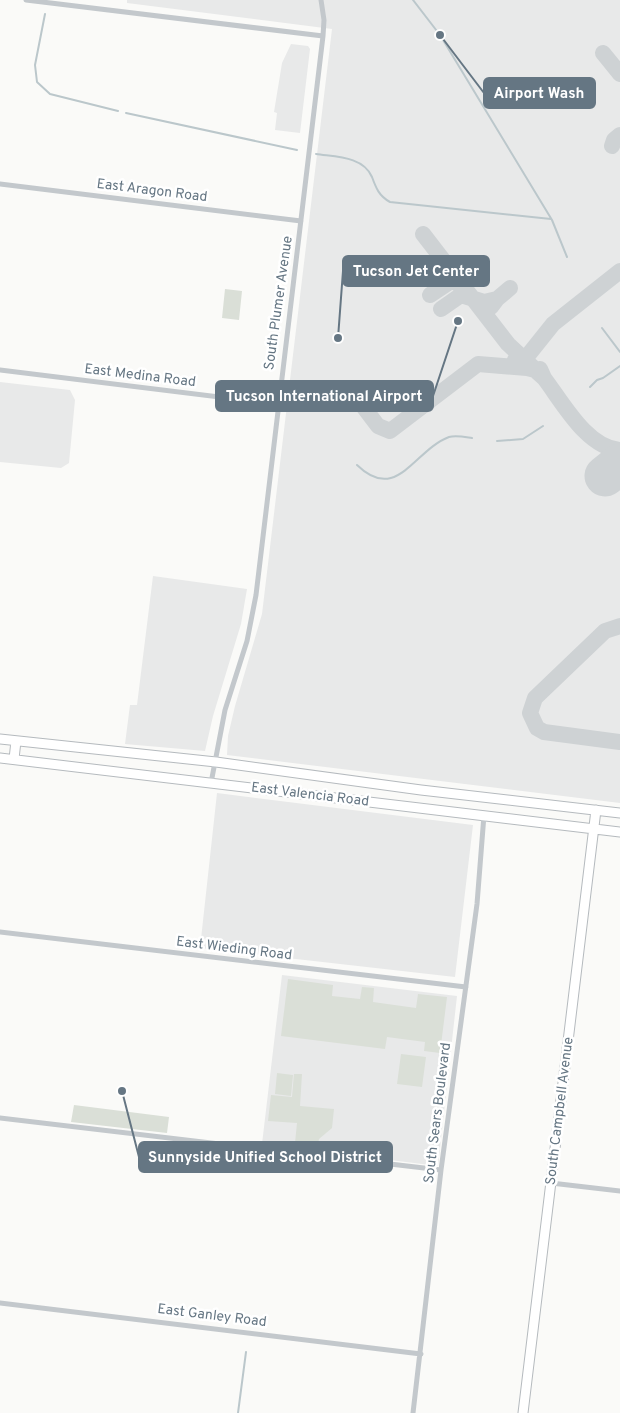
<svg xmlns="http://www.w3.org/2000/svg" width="620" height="1413" font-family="Overpass,sans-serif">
<rect width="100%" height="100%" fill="#fafaf8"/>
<path fill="#e8e9e9" d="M 127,0 L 620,0 L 620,803 L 227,755 L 228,736 L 235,706 L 262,614 L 332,29 L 127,3 Z
M 291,44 L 308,46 L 310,49 L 300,133 L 275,130 L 277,113 L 274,112 L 282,63 Z
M 0,382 L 70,390 L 75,400 L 69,463 L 61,468 L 0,462 Z
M 153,576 L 247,589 L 241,624 L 213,716 L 205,751 L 125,744 L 130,705 L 137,705 Z
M 217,793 L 473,825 L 455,977 L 200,948 Z
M 282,975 L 457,996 L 438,1166 L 262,1144 Z"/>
<path fill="#dadfd7" d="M 225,289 L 242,291 L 239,320 L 222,318 Z
M 288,979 L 333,985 L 332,996 L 360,999 L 362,987 L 374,988 L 373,1002 L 416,1008 L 418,994 L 447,997 L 440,1053 L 424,1051 L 425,1042 L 387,1037 L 385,1049 L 281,1036 Z
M 401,1054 L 426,1057 L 422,1087 L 397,1084 Z
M 277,1073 L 293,1075 L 291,1096 L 275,1094 Z
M 294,1074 L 302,1074 L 300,1106 L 334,1109 L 332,1128 L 319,1139 L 318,1145 L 295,1143 L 297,1123 L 268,1121 L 271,1095 L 292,1097 Z
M 74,1105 L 169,1117 L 167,1133 L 71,1122 Z"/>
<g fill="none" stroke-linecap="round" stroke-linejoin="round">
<path stroke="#bbc7cb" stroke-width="2" d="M 413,0 L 440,35 L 552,220 L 567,257
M 45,14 L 35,65 L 37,82 L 50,94 L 118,111
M 126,113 L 297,150
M 316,154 C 335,157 363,156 372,177 C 376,188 379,196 390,202 L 551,219
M 602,328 L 620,352
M 590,387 L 597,380 L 603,378 L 620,366
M 497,441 L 523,439 L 543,426
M 357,465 C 397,504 414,450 449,437 C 456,435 465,437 472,438
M 238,1413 L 246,1352"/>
<path stroke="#ced2d4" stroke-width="16" d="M 603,53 L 620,74
M 612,146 L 614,140 L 620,135
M 423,234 L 508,344 L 537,371
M 430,295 L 451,281 L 462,285
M 491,307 L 497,299 L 510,288
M 441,309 L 461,295 L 484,302 L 497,299
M 515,360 L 529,354 L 553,324 L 620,271
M 540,369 L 544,378 C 563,403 587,448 620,450
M 359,401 L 378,426 L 390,431 L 478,364 L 527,368 L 535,370 L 544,378
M 612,470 L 620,481
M 620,626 L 605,631 L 535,698 L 530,713 L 537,728 L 544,732 L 620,742"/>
<path stroke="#ced2d4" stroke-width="41" d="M 605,476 L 620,464"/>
<g stroke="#b5babe" stroke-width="11">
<path id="primary" d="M 0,739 L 216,762 L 421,790 L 620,813
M 0,758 L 620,832
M 14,759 L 16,741
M 523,1413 L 596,810"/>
</g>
<path stroke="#c3c8cc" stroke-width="5" d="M 26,0 L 323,36
M 0,184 L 301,221
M 0,370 L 277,404
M 211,783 L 225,710 L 247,641 L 256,595 L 323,36 L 324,20 L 321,0
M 0,932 L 466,987
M 0,1118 L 441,1170
M 551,1183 L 620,1191
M 0,1303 L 421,1354
M 413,1413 L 441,1170 L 477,904 L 484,815"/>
<use href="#primary" stroke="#fff" stroke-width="9"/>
</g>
<g text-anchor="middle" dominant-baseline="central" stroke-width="5" stroke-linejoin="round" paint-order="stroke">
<g font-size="14" fill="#657683" stroke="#fff">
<text transform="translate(152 191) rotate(7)">East Aragon Road</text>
<text transform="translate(279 303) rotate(-82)">South Plumer Avenue</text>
<text transform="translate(140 376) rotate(7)">East Medina Road</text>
<text transform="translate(310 795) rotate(7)">East Valencia Road</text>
<text transform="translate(234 949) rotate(7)">East Wieding Road</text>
<text transform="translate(560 1111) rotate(-83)">South Campbell Avenue</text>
<text transform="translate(438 1113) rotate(-83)">South Sears Boulevard</text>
<text transform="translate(212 1316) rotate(7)">East Ganley Road</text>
</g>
</g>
<path fill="none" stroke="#657683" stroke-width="2" d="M440 35L484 93M338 338L343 271M458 321L433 396M122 1091L139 1157"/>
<g fill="#657683" stroke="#fff" stroke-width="2">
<circle cx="440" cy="35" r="5"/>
<circle cx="338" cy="338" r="5"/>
<circle cx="458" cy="321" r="5"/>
<circle cx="122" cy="1091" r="5"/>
</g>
<g fill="#657683" stroke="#657683" stroke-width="2">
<rect x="484" y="78" width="111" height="30" rx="5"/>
<rect x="343" y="256" width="146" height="30" rx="5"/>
<rect x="216" y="381" width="217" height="30" rx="5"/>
<rect x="139" y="1142" width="253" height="30" rx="5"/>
</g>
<g font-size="15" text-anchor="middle" font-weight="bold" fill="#fff">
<text x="539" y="98">Airport Wash</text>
<text x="416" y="276">Tucson Jet Center</text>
<text x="324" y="401">Tucson International Airport</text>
<text x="265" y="1162">Sunnyside Unified School District</text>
</g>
</svg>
